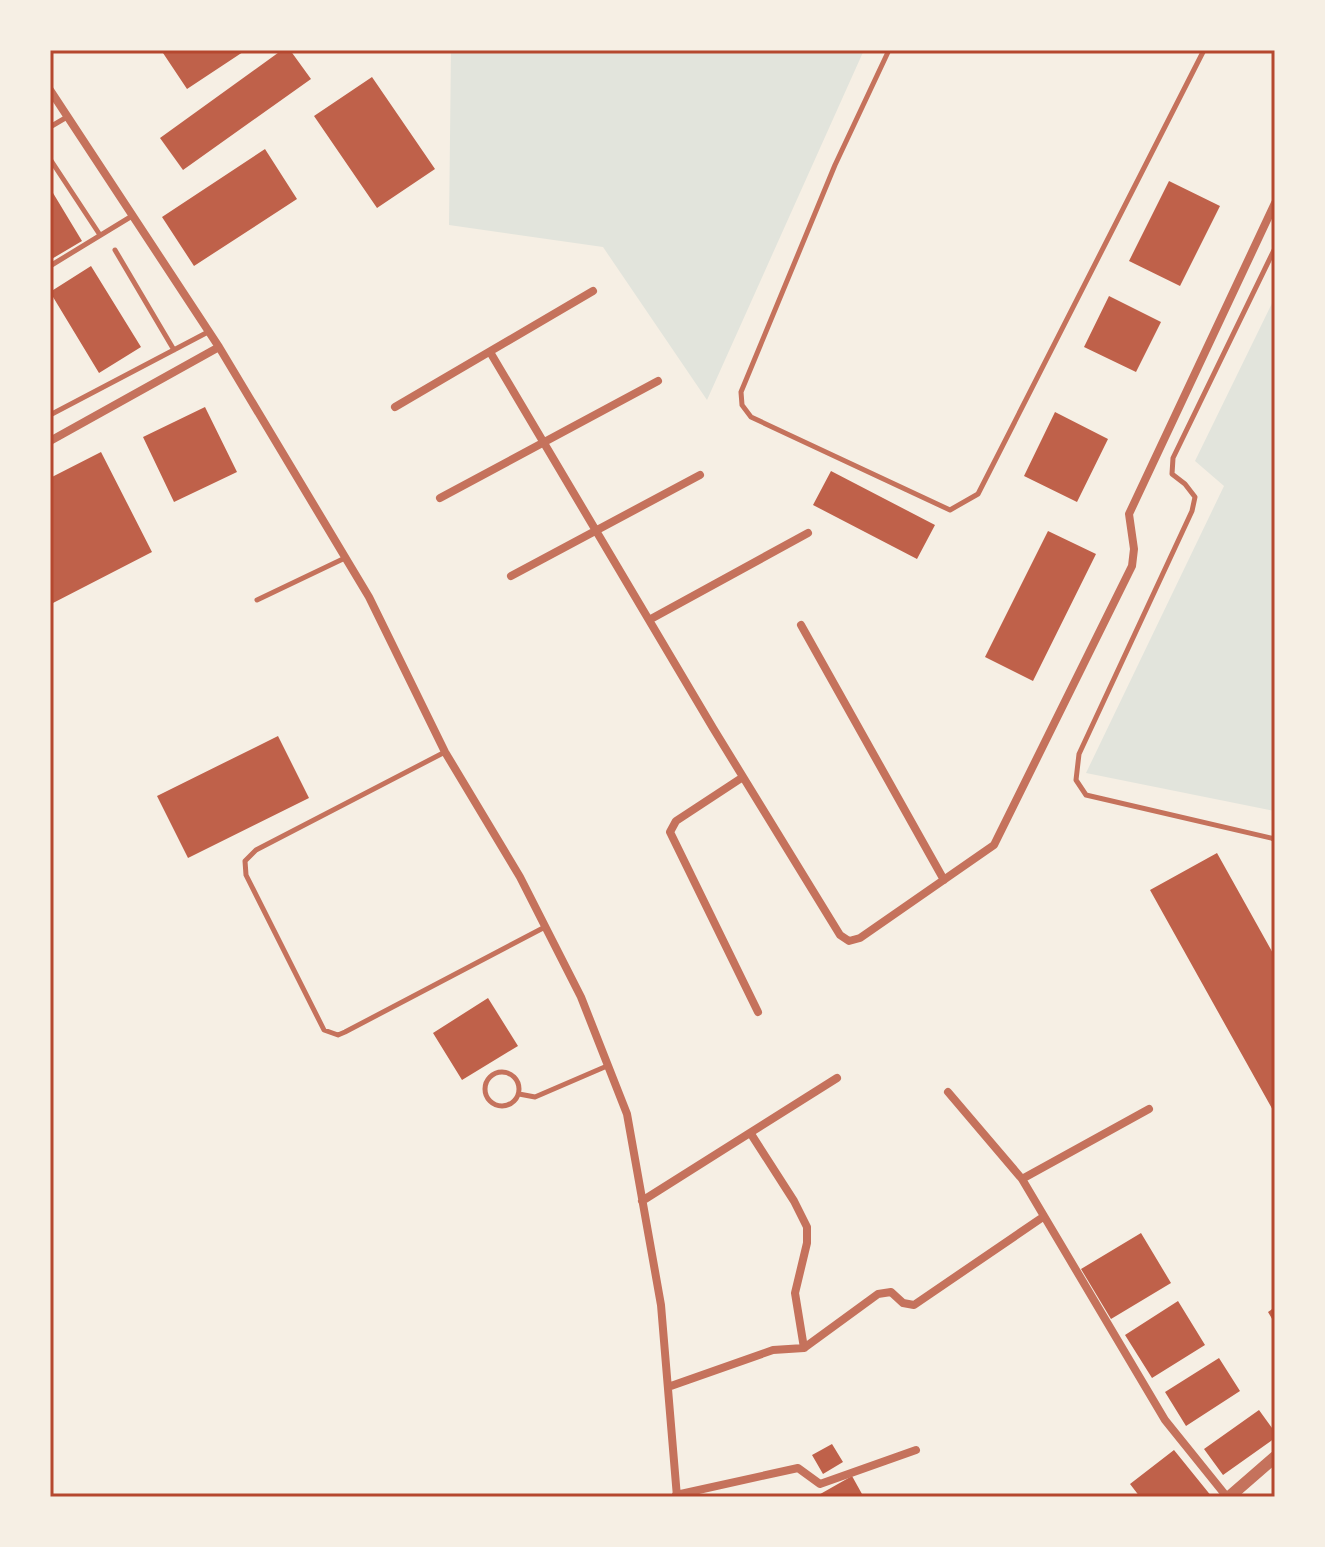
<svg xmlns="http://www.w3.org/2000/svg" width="1325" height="1547" font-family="Inter,sans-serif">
<rect width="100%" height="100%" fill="#f6efe4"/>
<path fill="#e2e4dc" d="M 451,50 L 864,50 L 707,400 L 603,247 L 449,225 Z
M 1275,297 L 1275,811 L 1086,773 L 1224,486 L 1195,461 Z"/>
<path fill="#bf614a" d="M 161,50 L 246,50 L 187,89 Z
M 282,50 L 290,50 L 311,79 L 183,170 L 160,138 Z
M 372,77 L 435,169 L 377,208 L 314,116 Z
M 265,149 L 297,199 L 194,266 L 162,217 Z
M 1169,181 L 1220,206 L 1180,286 L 1129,261 Z
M 50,188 L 82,241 L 50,260 Z
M 91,266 L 141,347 L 99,373 L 50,292 Z
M 1109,296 L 1161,322 L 1136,372 L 1084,347 Z
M 205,407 L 237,472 L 174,502 L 143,437 Z
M 1055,412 L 1108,439 L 1077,502 L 1024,476 Z
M 101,452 L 152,552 L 53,603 L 50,597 L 50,478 Z
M 831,471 L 935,525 L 917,559 L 813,505 Z
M 1048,531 L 1096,554 L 1033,681 L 985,657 Z
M 278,736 L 309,798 L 188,858 L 157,796 Z
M 1217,853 L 1275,957 L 1275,1114 L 1150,890 Z
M 488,998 L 518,1046 L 462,1080 L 433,1033 Z
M 1141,1233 L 1171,1283 L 1111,1319 L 1081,1269 Z
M 1178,1301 L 1205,1345 L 1152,1378 L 1125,1335 Z
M 1275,1307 L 1275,1324 L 1268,1312 Z
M 1219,1358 L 1240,1391 L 1186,1426 L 1165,1392 Z
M 1259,1410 L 1275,1432 L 1275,1438 L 1223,1475 L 1204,1449 Z
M 832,1444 L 843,1462 L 823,1474 L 812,1455 Z
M 1174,1450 L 1212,1497 L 1140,1497 L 1130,1484 Z
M 852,1476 L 862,1494 L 856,1497 L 815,1497 Z"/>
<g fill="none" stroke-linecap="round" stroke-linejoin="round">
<path stroke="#c5725c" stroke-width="5" d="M 889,50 L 835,165 L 741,392 L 742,405 L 751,417 L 950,510 L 978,494 L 1204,50
M 50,127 L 67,117
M 50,159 L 100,235
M 1275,248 L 1173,458 L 1172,474 L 1185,484 L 1195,497 L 1192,511 L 1079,754 L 1076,780 L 1086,795 L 1275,839
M 115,250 L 174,350
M 50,266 L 132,216
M 50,415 L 208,332
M 257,600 L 345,558
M 445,752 L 256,850 L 245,861 L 246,875 L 324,1030 L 338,1035 L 345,1032 L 545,927
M485 1089a17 17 0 1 1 34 0a17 17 0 1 1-34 0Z
M 519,1094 L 535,1097 L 607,1066"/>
<path stroke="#c5725c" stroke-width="8" d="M 50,90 L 219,347 L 369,597 L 445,752 L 520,877 L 581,997 L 627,1114 L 661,1305 L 677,1497
M 490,352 L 713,728 L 840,935 L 849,941 L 860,938 L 994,845 L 1132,566 L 1134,549 L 1129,514 L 1275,203
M 395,407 L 593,291
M 50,441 L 219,347
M 440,498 L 658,381
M 511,576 L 700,475
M 649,620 L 808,533
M 801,625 L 944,880
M 743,777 L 676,821 L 670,832 L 758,1012
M 948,1092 L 1022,1179 L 1165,1420 L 1227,1497
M 751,1134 L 794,1201 L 807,1227 L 807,1243 L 795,1293 L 804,1348
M 1022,1179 L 1149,1109
M 642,1201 L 837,1078
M 668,1387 L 773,1350 L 804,1348 L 878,1294 L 891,1292 L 903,1303 L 914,1305 L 1043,1217
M 676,1495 L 798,1468 L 820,1484 L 916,1450"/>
<path stroke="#c5725c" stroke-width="12" d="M 1229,1497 L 1275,1457"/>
</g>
<rect width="1325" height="1547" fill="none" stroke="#f6efe4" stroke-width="104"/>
<rect x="52" y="52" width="1221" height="1443" fill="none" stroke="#b5482f" stroke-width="3"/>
</svg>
